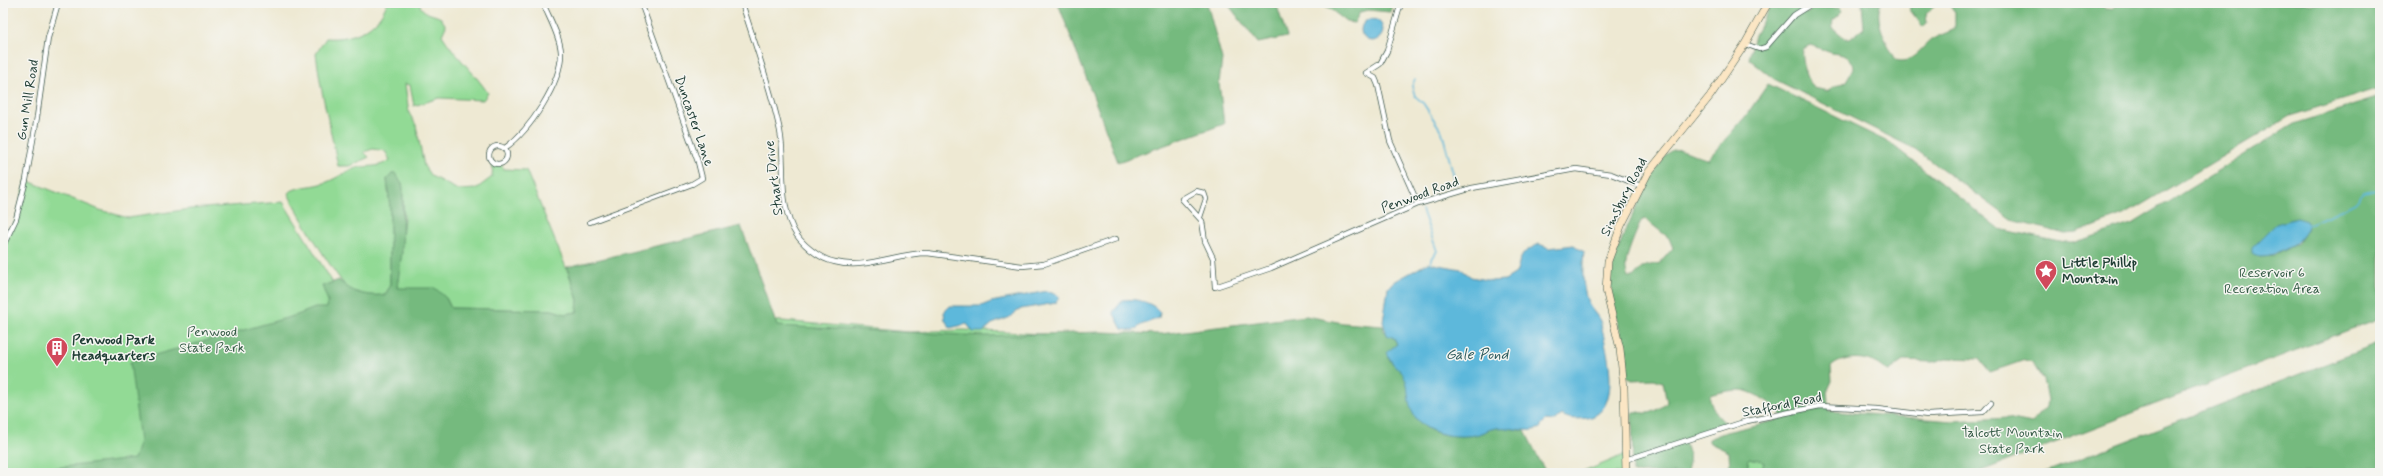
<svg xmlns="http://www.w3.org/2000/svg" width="2383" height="476" font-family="Mynerve,sans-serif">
<rect width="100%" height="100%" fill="#f6f6f2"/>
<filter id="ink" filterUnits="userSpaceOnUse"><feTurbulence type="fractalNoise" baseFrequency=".025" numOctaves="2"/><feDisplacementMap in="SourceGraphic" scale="8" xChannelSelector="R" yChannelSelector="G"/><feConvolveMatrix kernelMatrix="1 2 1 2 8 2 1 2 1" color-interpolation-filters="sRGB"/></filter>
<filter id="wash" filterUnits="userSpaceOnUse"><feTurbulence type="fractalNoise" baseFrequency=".012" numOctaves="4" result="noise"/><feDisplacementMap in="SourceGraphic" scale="16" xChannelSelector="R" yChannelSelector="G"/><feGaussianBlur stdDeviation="0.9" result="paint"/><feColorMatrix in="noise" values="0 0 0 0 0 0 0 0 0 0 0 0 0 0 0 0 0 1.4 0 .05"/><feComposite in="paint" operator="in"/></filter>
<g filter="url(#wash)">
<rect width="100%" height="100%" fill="#eee9d3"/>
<path fill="#92da95" stroke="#588c64" d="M 387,3 L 419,3 C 423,15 432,13 441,18 L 446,26 L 442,35 C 455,56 474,72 488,93 L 483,100 L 439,98 L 414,106 L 410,85 L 405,84 L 409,113 L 416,125 L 424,166 L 431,176 L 458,190 L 476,189 L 492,177 L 493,163 L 501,164 L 504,169 L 526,170 L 574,287 L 578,301 L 577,312 L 565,314 L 552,310 L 451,308 L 446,298 L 397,289 L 404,218 L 402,183 L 387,179 L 390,208 L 390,286 L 385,295 C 371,296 361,296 349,289 C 339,283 294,208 288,193 C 297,186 310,187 321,184 C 334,181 346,170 360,167 C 372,166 380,167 390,160 L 385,151 L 373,149 L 364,152 L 369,157 L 350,166 L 338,166 L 321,87 L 316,54 L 326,38 C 352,40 378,29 387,3 Z
M 26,180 L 100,210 L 128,218 L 190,209 L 283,202 L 351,312 L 782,321 L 909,332 L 963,330 L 1083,336 L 1546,473 L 3,473 L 3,246 L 16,219 Z
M 1624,455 L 1626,473 L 1581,473 Z
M 1749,458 L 1761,460 L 1764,463 L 1762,469 L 1747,469 Z"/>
<path fill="#75ba7e" stroke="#4a7c59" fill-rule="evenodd" d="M 1058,3 L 1207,3 L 1222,59 L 1219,83 L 1224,124 L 1118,162 Z
M 1227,3 L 1276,3 L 1287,37 L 1258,43 Z
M 1314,3 L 1393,3 L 1390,12 L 1368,10 L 1360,12 L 1354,23 L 1347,22 L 1329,8 Z
M 1772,3 L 1802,3 L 1806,14 L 1815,7 L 1840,8 L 1842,11 L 1833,20 L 1832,27 L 1846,39 L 1850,39 L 1864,28 L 1862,3 L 1881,3 C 1873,21 1888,45 1896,60 C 1911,65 1921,48 1931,40 C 1937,36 1947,33 1955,29 L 1955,12 L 1949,3 L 2101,3 L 2105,9 L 2111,9 L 2119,3 L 2380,3 L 2380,88 L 2290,116 L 2126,214 L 2076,233 L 2065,234 L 2012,220 L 1915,149 L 1774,79 L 1749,59 L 1755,35 ZM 1810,45 C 1818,47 1824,51 1832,53 C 1843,55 1852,55 1853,69 L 1846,81 L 1828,91 L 1814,88 C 1807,80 1801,60 1803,49 Z
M 1909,3 L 1938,3 L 1926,14 L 1927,23 L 1923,27 L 1910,10 Z
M 1768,84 L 1890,143 L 1999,229 L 2065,243 L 2073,243 L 2134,223 L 2294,124 L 2380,97 L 2380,318 L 1976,473 L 1726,473 L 1730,468 L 1729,452 L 1710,443 L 1708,439 L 1726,432 L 1782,419 C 1782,407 1752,391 1741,390 C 1733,390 1718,392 1710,395 C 1708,404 1719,419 1726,423 L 1691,435 L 1685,440 C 1686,454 1693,452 1687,470 L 1689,473 L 1633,473 L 1632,413 C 1638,410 1642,414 1648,413 C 1653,413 1665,406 1667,402 L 1663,382 L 1654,379 L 1632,380 L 1627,377 C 1627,356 1622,337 1616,317 C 1614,308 1610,298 1609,288 C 1609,283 1609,277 1610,273 C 1613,255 1658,153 1673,150 C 1684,147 1697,158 1708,159 L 1745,117 ZM 1645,219 L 1669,238 L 1673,248 L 1660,263 C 1643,267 1646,263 1633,277 L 1628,277 C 1620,264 1636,234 1641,221 ZM 2272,228 L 2308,228 L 2299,242 L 2275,255 L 2259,256 L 2252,248 ZM 1947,358 L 1980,359 L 1990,372 L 2025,360 L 2032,362 L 2043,380 L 2047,400 L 2046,407 L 2032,423 L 2007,418 L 1952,421 L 1829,411 L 1827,392 L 1832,381 L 1831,367 C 1841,357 1863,356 1875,363 C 1880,365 1882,369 1889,371 L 1903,361 L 1933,362 ZM 1749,458 L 1761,460 L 1764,463 L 1762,469 L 1747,469 Z
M 394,172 L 402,183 L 403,188 L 402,252 L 397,288 L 435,288 L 446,298 L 451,308 L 552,310 L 565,314 L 577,312 L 578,300 L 567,267 L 741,226 L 777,326 L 985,336 L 1101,332 L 1160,334 L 1306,316 L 1343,323 L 1383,326 L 1384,331 L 1394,338 L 1397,344 L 1389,359 C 1394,366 1399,368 1404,374 C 1413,385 1406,402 1414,415 C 1427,436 1452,437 1474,435 C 1481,434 1488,429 1495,428 C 1505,426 1515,430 1525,431 L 1546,473 L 9,473 L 134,459 L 140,441 L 130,362 L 297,315 L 315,308 L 327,308 L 328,301 L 322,286 L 339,280 C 353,294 366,296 385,295 L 390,286 L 390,208 L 387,179 Z
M 2380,343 L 2380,473 L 2043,473 Z"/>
<path fill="#5db8db" stroke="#3e7a88" d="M1361 30a11 11 0 1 1 22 0a11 11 0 1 1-22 0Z
M 2296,218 L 2306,221 L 2308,225 C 2307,242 2266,264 2252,253 L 2252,248 L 2276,224 Z
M 1539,244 L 1549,248 L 1574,245 L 1584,252 C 1582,268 1582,287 1588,303 C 1591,310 1599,316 1601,324 C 1605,345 1625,409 1588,418 C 1579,419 1569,420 1562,415 L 1553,421 L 1546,420 L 1541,425 L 1541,428 C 1525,434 1511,426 1496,428 C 1489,429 1482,433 1476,435 C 1451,439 1417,433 1410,406 C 1407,395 1409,386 1404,376 C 1401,368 1391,367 1387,352 L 1397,344 L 1394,338 L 1387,335 L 1383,322 L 1388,288 L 1392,283 L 1428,263 L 1461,269 L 1471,277 L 1492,281 L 1505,280 L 1516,273 C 1522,255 1520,253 1539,244 Z
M 1047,291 L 1059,296 L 1056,303 L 1021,309 L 1008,318 L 992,324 L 983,332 L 973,332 L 967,324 L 950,328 L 945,320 L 944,312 L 950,306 L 981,306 L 991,302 Z
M 1123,300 C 1134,298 1154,302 1160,313 L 1159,318 L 1141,325 L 1133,331 L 1122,329 L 1113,312 Z"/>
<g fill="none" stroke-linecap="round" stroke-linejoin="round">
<path stroke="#5db8db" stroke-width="1.5" d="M 1415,79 L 1412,86 L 1415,96 L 1423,103 L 1442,132 L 1456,184
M 1422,210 L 1437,251 L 1432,259 L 1431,263
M 2307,225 L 2345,208 L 2355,203 L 2364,193 L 2380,189"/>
</g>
</g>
<g filter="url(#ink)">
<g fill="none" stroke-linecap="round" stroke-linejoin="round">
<g stroke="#3e574c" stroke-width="6">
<path id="minor" d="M 742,3 C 755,45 771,88 780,131 C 786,163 778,198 793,229 C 800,243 819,259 835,262 C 866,270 896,253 927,253 L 1022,266 L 1044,264 L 1116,239
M 1401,3 L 1387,51 L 1380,64 L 1366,73 L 1375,78 L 1378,85 L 1390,141 L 1418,204
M 1745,44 L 1759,49 L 1766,47 L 1794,15 L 1813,3
M489 155a9 9 0 1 1 18 0a9 9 0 1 1-18 0Z
M 505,148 C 529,131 562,83 561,52 C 560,36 549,18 543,3
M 1200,217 L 1206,199 L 1204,193 L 1196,191 L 1182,199 L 1202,221 L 1205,241 L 1213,258 L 1215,287 L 1271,268 L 1418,204 L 1472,188 L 1576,169 L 1611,174 L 1641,186
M 590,222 L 692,184 L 702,178 L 698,162 L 641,3
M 3,246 L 16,219 L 26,180 L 37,117 L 48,38 L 58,3
M 1625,460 L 1747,421 L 1820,406 L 1877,409 L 1928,415 L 1983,412 L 1991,403"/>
</g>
<g stroke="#3e574c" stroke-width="8">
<path id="secondary" d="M 1626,473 L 1624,388 L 1620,349 L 1606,290 L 1608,261 L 1621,226 L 1648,173 L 1710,96 L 1745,44 L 1768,3"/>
</g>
<use href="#minor" stroke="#fff" stroke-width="4.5"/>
<use href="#secondary" stroke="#fbe6c4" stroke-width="7"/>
</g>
</g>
<defs>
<g id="sight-pin" transform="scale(1.15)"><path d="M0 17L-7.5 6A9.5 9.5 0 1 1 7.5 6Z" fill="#d1495b" stroke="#f6f6f2"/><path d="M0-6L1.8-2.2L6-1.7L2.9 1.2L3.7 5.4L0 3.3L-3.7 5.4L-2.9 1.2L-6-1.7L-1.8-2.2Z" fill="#fff"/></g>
<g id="building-pin" transform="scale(1.15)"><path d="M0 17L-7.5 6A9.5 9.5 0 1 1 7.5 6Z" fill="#d1495b" stroke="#f6f6f2"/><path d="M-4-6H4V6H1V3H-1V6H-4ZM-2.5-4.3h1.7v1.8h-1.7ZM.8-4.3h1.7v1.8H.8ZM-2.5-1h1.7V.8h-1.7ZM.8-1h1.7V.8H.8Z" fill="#fff"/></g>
</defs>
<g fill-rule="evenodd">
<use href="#sight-pin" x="2046" y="271"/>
<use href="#building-pin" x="57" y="348"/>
</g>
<g text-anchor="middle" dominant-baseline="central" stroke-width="3" stroke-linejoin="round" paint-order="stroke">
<g font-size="14" fill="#1f3d34" stroke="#f6f6f2">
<text transform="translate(28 100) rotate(-81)">Gun Mill Road</text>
<text transform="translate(694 121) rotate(71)">Duncaster Lane</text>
<text transform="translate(774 178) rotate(-97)">Stuart Drive</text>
<text transform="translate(1420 195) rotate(-20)">Penwood Road</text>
<text transform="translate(1624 197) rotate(-63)">Simsbury Road</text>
<text transform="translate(1782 405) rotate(-11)">Stafford Road</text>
</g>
<g font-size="14" font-weight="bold" fill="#1f3d34" stroke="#f6f6f2" text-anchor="start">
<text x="2062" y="263">Little Phillip<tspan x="2062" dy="16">Mountain</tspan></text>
<text x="72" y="340">Penwood Park<tspan x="72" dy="16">Headquarters</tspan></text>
</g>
<g font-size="14" fill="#365c47" stroke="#f6f6f2">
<text x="2272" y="273">Reservoir 6<tspan x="2272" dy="16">Recreation Area</tspan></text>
<text x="212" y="332">Penwood<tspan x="212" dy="16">State Park</tspan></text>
<text x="2012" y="433">Talcott Mountain<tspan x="2012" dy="16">State Park</tspan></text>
</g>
<g font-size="15" font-style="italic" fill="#2e5c5e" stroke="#f6f6f2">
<text x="1477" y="355">Gale Pond</text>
</g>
</g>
<rect width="2383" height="476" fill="none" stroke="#f6f6f2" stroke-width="16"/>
</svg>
